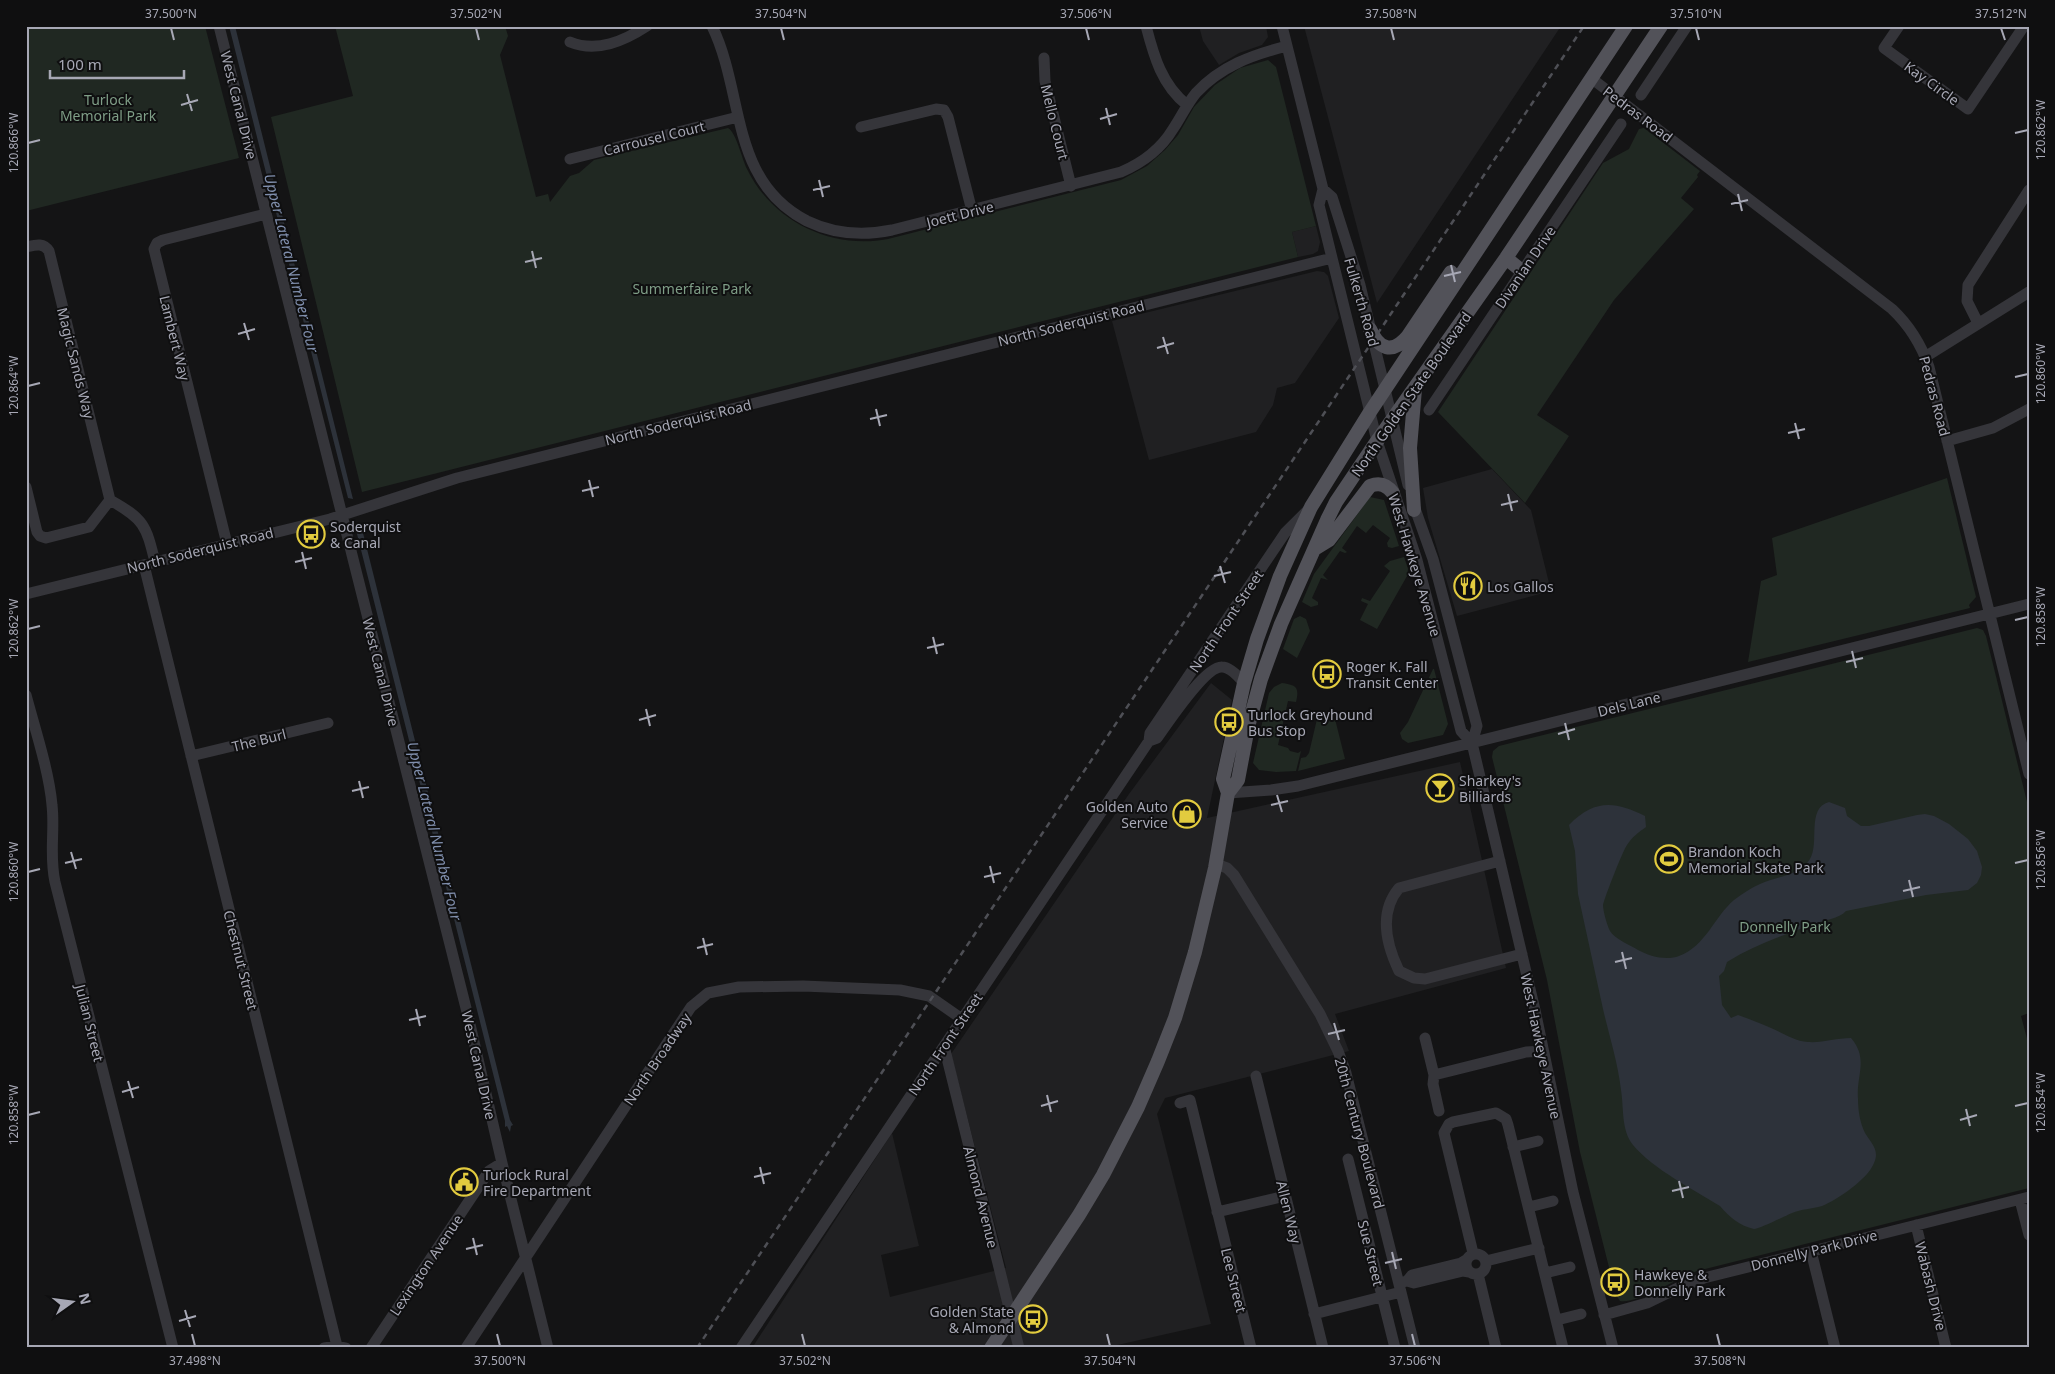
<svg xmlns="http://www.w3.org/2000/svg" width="2055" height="1374" font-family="'Noto Sans',sans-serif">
<rect width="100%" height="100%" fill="#141415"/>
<path fill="#202022" d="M 1199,26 L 1266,26 L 1268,37 L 1262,45 L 1239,53 L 1219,65 L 1203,41 Z
M 1304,26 L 1561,26 L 1377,303 Z
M 1316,226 L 1320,242 L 1318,251 L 1313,254 L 1298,257 L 1292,232 Z
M 1317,271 L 1324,272 L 1328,276 L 1339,318 L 1295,383 L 1277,388 L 1273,405 L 1256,432 L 1149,460 L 1112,321 Z
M 1492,469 L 1531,510 L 1551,591 L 1457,616 L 1428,518 L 1423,488 Z
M 1211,683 L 1232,700 L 1207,818 L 1460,762 L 1506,968 L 1335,1014 L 1349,1051 L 1165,1098 L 1157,1114 L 1211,1324 L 1104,1348 L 752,1348 L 892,1133 L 919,1246 L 881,1255 L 890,1297 L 1006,1268 L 951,1054 L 1129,794 Z"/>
<path fill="#202822" d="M 26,26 L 205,26 L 239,158 L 26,211 Z
M 335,26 L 505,26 L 508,36 L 500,55 L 536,197 L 548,194 L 550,202 L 570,176 L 579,173 L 594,160 L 728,128 C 736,132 742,159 747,169 C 772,221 831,250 888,239 L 1121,180 L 1147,166 L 1165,150 L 1178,135 L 1194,107 L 1215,85 L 1240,68 L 1268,60 L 1276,67 L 1316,226 L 1292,232 L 1298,257 L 362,492 L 271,117 L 353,96 Z
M 1644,128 L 1700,171 L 1697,175 L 1698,177 L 1681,198 L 1694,209 L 1614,300 L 1537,415 L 1569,436 L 1525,503 L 1438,412 L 1603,163 L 1629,149 L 1639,129 Z
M 1947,478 L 1976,597 L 1969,605 L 1970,608 L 1748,662 L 1761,581 L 1777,575 L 1772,538 Z
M 1370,497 L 1384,500 L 1399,546 L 1392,548 L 1388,547 L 1387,543 L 1390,538 L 1373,525 L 1366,533 L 1357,526 L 1342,548 L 1347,552 L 1345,553 L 1340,551 L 1323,575 L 1328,580 L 1321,578 L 1312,598 L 1318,602 L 1318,605 L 1311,607 L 1302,602 L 1314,574 Z
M 1404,557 L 1408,569 L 1407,576 L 1377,629 L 1360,620 L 1368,604 L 1361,601 L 1362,598 L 1370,601 L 1390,571 L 1384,566 L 1390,561 Z
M 1300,616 L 1306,619 L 1310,631 L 1297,658 L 1283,649 L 1294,619 Z
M 1977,628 L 1983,630 L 1986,636 L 2029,810 L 2029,1013 L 2021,1016 L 2029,1046 L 2029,1188 L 1697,1271 C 1677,1278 1638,1304 1620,1301 L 1616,1295 L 1580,1152 L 1547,980 L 1492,757 L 1493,751 L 1499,746 Z
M 1433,669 L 1434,669 L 1448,724 L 1443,735 L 1408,743 L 1402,739 L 1400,733 L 1408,722 Z
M 1282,683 C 1295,685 1300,686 1296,702 L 1288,701 L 1278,745 L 1288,748 L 1290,751 L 1298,753 L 1301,751 L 1296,771 L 1276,772 L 1259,770 L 1253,763 L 1269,693 L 1274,687 Z
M 1333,711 L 1345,759 L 1298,771 L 1301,758 L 1306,757 L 1309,753 L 1317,719 Z"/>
<path fill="#2d323a" d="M 229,26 L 235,26 L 353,499 L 348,498 Z
M 362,529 L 510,1120 L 513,1125 L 511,1126 L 510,1132 L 507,1126 L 505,1127 L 505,1121 L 356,530 Z
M 1829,802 L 1845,808 L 1847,816 L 1861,826 L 1869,826 L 1917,815 L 1925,814 L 1934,816 L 1949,824 L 1968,839 L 1977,851 L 1982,867 L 1981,875 L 1977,883 L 1968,890 L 1926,895 L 1846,911 C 1839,919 1824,920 1814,924 C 1784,935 1754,945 1727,962 L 1724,971 L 1719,976 L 1722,1005 L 1731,1018 L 1738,1015 C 1749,1019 1760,1023 1771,1028 C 1783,1033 1794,1041 1808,1042 C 1823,1043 1836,1038 1851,1038 C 1869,1059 1856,1075 1858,1099 C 1858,1110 1860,1123 1865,1133 C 1871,1143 1880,1150 1874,1163 C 1868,1179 1837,1200 1822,1206 C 1812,1209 1801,1209 1792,1213 C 1785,1216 1759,1229 1754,1229 C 1740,1226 1729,1217 1720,1206 C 1694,1190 1653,1169 1633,1145 C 1621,1130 1624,1108 1621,1090 C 1618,1063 1609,1035 1603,1009 L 1578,894 L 1575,851 L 1569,825 C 1594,799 1615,801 1645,816 L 1646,827 C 1639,832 1632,837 1627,845 C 1623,850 1604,899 1603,905 C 1603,911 1607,925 1610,931 C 1615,939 1630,945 1638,950 C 1649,956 1666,961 1679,956 C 1706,946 1714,917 1734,900 C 1742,894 1751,888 1760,884 C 1777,876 1799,876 1810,859 C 1820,843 1806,808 1829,802 Z"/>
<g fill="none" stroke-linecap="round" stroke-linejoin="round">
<path stroke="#35353a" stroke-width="11" d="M 219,26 L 469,1020 L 502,1163 L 548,1348
M 712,26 C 745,94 729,181 807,221 C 834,234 863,236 892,230 L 1121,172 C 1142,163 1161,149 1173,129 C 1181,117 1187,104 1196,93 C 1221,66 1252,55 1287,46
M 1146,26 C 1154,57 1162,85 1187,105
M 1282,26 L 1323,189 L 1319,205 L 1377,441 L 1417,560 L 1461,731 L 1472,743
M 1899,26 L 1884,48 L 1968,109 L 2024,26
M 570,42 C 597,53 624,41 647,26
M 1044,58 L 1045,81 L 1071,186
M 1591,78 L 1892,309 C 1910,326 1921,344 1929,367 L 2029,774
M 1641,95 L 1687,26
M 861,127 L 936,109 L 944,110 L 948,117 L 972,211
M 570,159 L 738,117
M 1323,189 L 1332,197 L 1360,285 L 1408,485
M 26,247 C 35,245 43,242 49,251 L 110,500 C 144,519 146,525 155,562
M 1978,323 L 1967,301 L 1968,285 L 2029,190
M 1925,357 L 2029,292
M 1429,410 L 1621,124
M 1947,441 L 1993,428 L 2029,409
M 26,487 L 37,532 L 40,536 L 46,538 L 89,527 L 110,500
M 1413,503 L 1433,559 L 1477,726 L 1472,743 L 1535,1010 L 1573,1192 L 1613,1348
M 227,544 L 154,249 L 157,243 L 163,240 L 266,214
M 144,565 L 337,1346
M 26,594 L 330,519 L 457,478 L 1332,258
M 26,695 C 35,729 49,771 52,805 C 55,831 49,855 55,882 L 173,1348
M 1149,741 L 1157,738 C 1168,723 1205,666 1222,667 C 1230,667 1239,677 1244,683
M 191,756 L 328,723
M 1228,793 L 1271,790 L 1298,786 L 2029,604
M 1500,861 L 1399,888 C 1379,912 1386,944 1399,971 L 1414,978 L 1425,979 L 1522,954
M 1216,864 L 1227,868 L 1234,875 L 1320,1014 L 1338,1051 L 1346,1073 L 1415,1348
M 1425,1038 L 1434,1075 L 1433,1084 L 1439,1111
M 944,1046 L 1019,1348
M 1434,1075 L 1526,1052 L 1543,1051
M 1256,1076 L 1323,1348
M 1180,1103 L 1190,1100 L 1251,1348
M 1513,1147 L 1538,1141
M 1348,1159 L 1395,1348
M 2020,1200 L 2029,1235
M 1529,1207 L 1553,1201
M 1217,1212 L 1285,1196
M 1916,1225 L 1946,1348
M 1811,1251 L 1835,1348
M 1473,1253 L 1444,1133 L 1449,1124 L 1453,1122 L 1496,1113 L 1506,1119 L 1508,1125 L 1563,1348
M1466 1264a10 10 0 1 1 20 0a10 10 0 1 1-20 0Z
M 1486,1261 L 1539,1248
M 1545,1273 L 1570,1267
M 1478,1274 L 1496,1348
M 1407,1281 L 1412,1275 L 1461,1263 L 1466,1260
M 1399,1283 L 1407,1281 L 1414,1283 L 1463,1271 L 1469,1272
M 1314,1314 L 1401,1292
M 1604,1315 L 1647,1303 L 1680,1287 L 1704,1278 L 2029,1197
M 1557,1320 L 1581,1314
M 324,1348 L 337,1346 L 346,1348
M 371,1348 L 489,1171 L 502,1163
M 466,1348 L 691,1007 L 708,993 L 739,987 L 803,986 L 900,990 L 929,996 L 962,1019
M 741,1348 L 1149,741 L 1150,733 L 1285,533 L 1308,510"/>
<path stroke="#525259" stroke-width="14" d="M 1506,258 L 1522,271
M 1370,329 C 1379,349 1392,355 1408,336 L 1451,272
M 1414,510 L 1410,448 L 1415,389
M 1316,548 L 1329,540 L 1370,486 C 1380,482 1387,485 1393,493
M 1228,793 L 1223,779 L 1244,683 L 1257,639 L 1280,576 L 1311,507 L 1370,412 L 1626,26
M 991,1348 L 1079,1215 L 1103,1175 L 1138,1107 L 1158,1061 L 1175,1018 L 1195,952 L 1215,868 L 1228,793 L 1238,780 L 1248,727 L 1261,679 L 1281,624 L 1327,520 L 1336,502 L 1377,441 L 1506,258 L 1661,26"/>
<path stroke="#4e4f55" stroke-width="2.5" stroke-dasharray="6 5" stroke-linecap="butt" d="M 697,1348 L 1584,26"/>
</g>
<path fill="none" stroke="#a7a8b5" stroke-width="2" d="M 171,28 L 174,40M 476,28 L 479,40M 781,28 L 784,40M 1086,28 L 1089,40M 1391,28 L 1394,40M 1696,28 L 1699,40M 2001,28 L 2005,40M 187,94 L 192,111M 181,105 L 198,100M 1106,108 L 1110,125M 1100,119 L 1117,114M 2015,133 L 2028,130M 28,143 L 40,140M 819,180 L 823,197M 813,190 L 830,186M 1738,194 L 1742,211M 1731,204 L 1748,200M 532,251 L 536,268M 525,262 L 542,258M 1451,265 L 1455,282M 1444,276 L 1461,272M 244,323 L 249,340M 238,334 L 255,329M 1163,337 L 1168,354M 1157,348 L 1174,343M 2015,377 L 2028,374M 28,386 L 40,383M 876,409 L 880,426M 870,419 L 887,415M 1795,423 L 1799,439M 1788,433 L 1805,429M 589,480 L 593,497M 582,491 L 599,487M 1508,494 L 1512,511M 1501,505 L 1518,501M 302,552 L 306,569M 295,562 L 312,558M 1220,566 L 1225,583M 1214,576 L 1231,572M 2015,620 L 2028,617M 28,629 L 40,626M 933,637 L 937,654M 927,648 L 944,644M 1852,651 L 1856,668M 1846,662 L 1863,658M 646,709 L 650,726M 639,720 L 656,715M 1565,723 L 1569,740M 1558,734 L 1575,729M 359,781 L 363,798M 352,791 L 369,787M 1277,795 L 1282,812M 1271,805 L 1288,801M 71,852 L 76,869M 65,863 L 82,859M 2015,863 L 2028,860M 990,866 L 994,883M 28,872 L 40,869M 984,877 L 1001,873M 1909,880 L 1913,897M 1903,891 L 1920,887M 703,938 L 707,955M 697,948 L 713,944M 1622,952 L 1626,969M 1615,962 L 1632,958M 416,1009 L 420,1026M 409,1020 L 426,1016M 1334,1023 L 1339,1040M 1328,1034 L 1345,1030M 128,1081 L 133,1098M 122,1092 L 139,1087M 1047,1095 L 1051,1112M 1041,1106 L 1058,1101M 2015,1106 L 2028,1103M 1966,1109 L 1970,1126M 28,1115 L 40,1112M 1960,1120 L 1977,1115M 760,1167 L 764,1184M 754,1177 L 771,1173M 1679,1181 L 1683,1198M 1672,1191 L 1689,1187M 473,1238 L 477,1255M 466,1249 L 483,1245M 1392,1252 L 1396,1269M 1385,1263 L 1402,1259M 185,1310 L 190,1327M 179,1321 L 196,1316M 192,1334 L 195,1346M 497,1334 L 500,1346M 802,1334 L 805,1346M 1107,1334 L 1110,1346M 1412,1334 L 1415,1346M 1717,1334 L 1720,1346"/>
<defs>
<g id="bus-ring" transform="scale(1.4375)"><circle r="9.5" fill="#0f0f10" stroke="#e2cb3f" stroke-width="1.5"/><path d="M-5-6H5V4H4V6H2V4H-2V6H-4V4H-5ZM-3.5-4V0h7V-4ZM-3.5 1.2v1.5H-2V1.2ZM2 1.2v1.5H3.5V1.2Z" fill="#e2cb3f"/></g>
<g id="restaurant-ring" transform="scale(1.4375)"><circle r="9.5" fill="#0f0f10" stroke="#e2cb3f" stroke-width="1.5"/><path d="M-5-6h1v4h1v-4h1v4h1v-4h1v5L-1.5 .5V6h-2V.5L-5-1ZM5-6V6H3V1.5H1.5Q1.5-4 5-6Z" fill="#e2cb3f"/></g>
<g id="bar-ring" transform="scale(1.4375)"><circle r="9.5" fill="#0f0f10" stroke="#e2cb3f" stroke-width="1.5"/><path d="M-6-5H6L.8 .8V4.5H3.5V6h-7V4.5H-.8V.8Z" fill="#e2cb3f"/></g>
<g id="shop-ring" transform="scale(1.4375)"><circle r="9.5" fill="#0f0f10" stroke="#e2cb3f" stroke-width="1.5"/><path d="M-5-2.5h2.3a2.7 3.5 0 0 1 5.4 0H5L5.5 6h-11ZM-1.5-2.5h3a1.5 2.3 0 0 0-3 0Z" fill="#e2cb3f"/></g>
<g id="stadium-ring" transform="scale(1.4375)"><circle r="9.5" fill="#0f0f10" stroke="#e2cb3f" stroke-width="1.5"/><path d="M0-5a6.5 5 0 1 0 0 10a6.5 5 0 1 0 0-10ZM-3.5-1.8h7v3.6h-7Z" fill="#e2cb3f"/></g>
<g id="civic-ring" transform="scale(1.4375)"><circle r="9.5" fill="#0f0f10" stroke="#e2cb3f" stroke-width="1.5"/><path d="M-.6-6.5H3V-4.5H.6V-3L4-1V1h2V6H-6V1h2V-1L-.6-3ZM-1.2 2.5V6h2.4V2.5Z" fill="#e2cb3f"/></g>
</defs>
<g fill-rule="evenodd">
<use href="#bus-ring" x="311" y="534"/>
<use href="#restaurant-ring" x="1468" y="586"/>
<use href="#bus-ring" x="1327" y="674"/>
<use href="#bus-ring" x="1229" y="722"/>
<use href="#bar-ring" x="1440" y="788"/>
<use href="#shop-ring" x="1187" y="814"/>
<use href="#stadium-ring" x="1669" y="859"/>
<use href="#civic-ring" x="464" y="1182"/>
<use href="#bus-ring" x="1615" y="1282"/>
<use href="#bus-ring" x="1033" y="1319"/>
</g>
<g text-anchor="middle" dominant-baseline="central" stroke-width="4" stroke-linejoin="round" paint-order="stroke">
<g font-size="14" fill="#a7a8b5" stroke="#0f0f10">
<text transform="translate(1932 83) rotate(36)">Kay Circle</text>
<text transform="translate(239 105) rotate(76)">West Canal Drive</text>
<text transform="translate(1638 114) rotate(37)">Pedras Road</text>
<text transform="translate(1055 122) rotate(76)">Mello Court</text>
<text transform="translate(654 138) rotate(-14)">Carrousel Court</text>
<text transform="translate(960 214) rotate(-14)">Joett Drive</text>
<text transform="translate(1525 267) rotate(-56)">Divanian Drive</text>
<text transform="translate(1362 302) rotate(74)">Fulkerth Road</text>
<text transform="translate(1071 323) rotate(-14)">North Soderquist Road</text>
<text transform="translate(175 338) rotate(76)">Lambert Way</text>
<text transform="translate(76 363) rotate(76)">Magic Sands Way</text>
<text transform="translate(1411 394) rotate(-55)">North Golden State Boulevard</text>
<text transform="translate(1935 396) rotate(75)">Pedras Road</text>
<text transform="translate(678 422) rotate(-14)">North Soderquist Road</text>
<text transform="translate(200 550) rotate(-14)">North Soderquist Road</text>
<text transform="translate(1415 565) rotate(73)">West Hawkeye Avenue</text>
<text transform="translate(1226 621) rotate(-56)">North Front Street</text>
<text transform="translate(381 672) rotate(76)">West Canal Drive</text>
<text transform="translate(1629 704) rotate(-14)">Dels Lane</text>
<text transform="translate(259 740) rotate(-14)">The Burl</text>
<text transform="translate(241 960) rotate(76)">Chestnut Street</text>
<text transform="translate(90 1023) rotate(76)">Julian Street</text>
<text transform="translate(945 1044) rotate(-56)">North Front Street</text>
<text transform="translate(1541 1046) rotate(78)">West Hawkeye Avenue</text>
<text transform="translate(657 1059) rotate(-56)">North Broadway</text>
<text transform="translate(479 1065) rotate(77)">West Canal Drive</text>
<text transform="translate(1360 1133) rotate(75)">20th Century Boulevard</text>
<text transform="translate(981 1197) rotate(76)">Almond Avenue</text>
<text transform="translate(1289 1212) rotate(76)">Allen Way</text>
<text transform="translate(1814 1250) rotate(-14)">Donnelly Park Drive</text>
<text transform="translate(1371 1253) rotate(76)">Sue Street</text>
<text transform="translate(426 1265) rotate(-56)">Lexington Avenue</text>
<text transform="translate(1234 1280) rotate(76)">Lee Street</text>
<text transform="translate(1931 1286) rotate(76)">Wabash Drive</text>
</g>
<g font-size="14" fill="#7f9e87" stroke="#0f0f10">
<text x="108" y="99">Turlock<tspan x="108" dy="16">Memorial Park</tspan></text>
<text x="692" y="288">Summerfaire Park</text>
<text x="1785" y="926">Donnelly Park</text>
</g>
<g font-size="14" fill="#a7a8b5" stroke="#0f0f10" text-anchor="start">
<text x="330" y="526">Soderquist<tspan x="330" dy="16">&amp; Canal</tspan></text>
<text x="1487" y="586">Los Gallos</text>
<text x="1346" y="666">Roger K. Fall<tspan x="1346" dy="16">Transit Center</tspan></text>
<text x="1248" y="714">Turlock Greyhound<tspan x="1248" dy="16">Bus Stop</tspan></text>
<text x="1459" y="780">Sharkey's<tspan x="1459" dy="16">Billiards</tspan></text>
<text x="1168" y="806" text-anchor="end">Golden Auto<tspan x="1168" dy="16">Service</tspan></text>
<text x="1688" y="851">Brandon Koch<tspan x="1688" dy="16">Memorial Skate Park</tspan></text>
<text x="483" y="1174">Turlock Rural<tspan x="483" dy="16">Fire Department</tspan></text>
<text x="1634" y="1274">Hawkeye &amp;<tspan x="1634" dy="16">Donnelly Park</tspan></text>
<text x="1014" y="1311" text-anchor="end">Golden State<tspan x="1014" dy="16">&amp; Almond</tspan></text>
</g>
<g font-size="15" font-style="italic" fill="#808fad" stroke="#0f0f10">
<text transform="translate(292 263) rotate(76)">Upper Lateral Number Four</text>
<text transform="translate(435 831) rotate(76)">Upper Lateral Number Four</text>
</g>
</g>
<rect width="2055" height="1374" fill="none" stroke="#0f0f10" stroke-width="55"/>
<g transform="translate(72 1302) rotate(76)" stroke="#0f0f10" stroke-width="4" paint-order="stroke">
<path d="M0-4L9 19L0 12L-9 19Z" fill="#a7a8b5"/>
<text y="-8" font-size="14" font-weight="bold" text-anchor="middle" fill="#a7a8b5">N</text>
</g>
<path d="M50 70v8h134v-8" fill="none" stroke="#a7a8b5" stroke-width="2.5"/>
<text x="58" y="70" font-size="15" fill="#a7a8b5" stroke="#0f0f10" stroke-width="4" paint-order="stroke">100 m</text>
<rect x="28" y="28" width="2000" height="1318" fill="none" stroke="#a7a8b5" stroke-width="2"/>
<g font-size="12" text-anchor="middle" fill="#a7a8b5">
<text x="171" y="18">37.500°N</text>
<text x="476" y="18">37.502°N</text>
<text x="781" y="18">37.504°N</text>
<text x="1086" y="18">37.506°N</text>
<text x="1391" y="18">37.508°N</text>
<text x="1696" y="18">37.510°N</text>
<text x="2001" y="18">37.512°N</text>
<text transform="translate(2041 130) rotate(-90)" y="4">120.862°W</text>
<text transform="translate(14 143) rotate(-90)" y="4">120.866°W</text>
<text transform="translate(2041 374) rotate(-90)" y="4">120.860°W</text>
<text transform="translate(14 386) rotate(-90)" y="4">120.864°W</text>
<text transform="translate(2041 617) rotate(-90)" y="4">120.858°W</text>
<text transform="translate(14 629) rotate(-90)" y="4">120.862°W</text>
<text transform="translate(2041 860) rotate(-90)" y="4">120.856°W</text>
<text transform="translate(14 872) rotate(-90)" y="4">120.860°W</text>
<text transform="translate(2041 1103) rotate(-90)" y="4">120.854°W</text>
<text transform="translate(14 1115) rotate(-90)" y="4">120.858°W</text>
<text x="195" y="1365">37.498°N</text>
<text x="500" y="1365">37.500°N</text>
<text x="805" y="1365">37.502°N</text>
<text x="1110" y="1365">37.504°N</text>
<text x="1415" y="1365">37.506°N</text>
<text x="1720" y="1365">37.508°N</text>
</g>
</svg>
